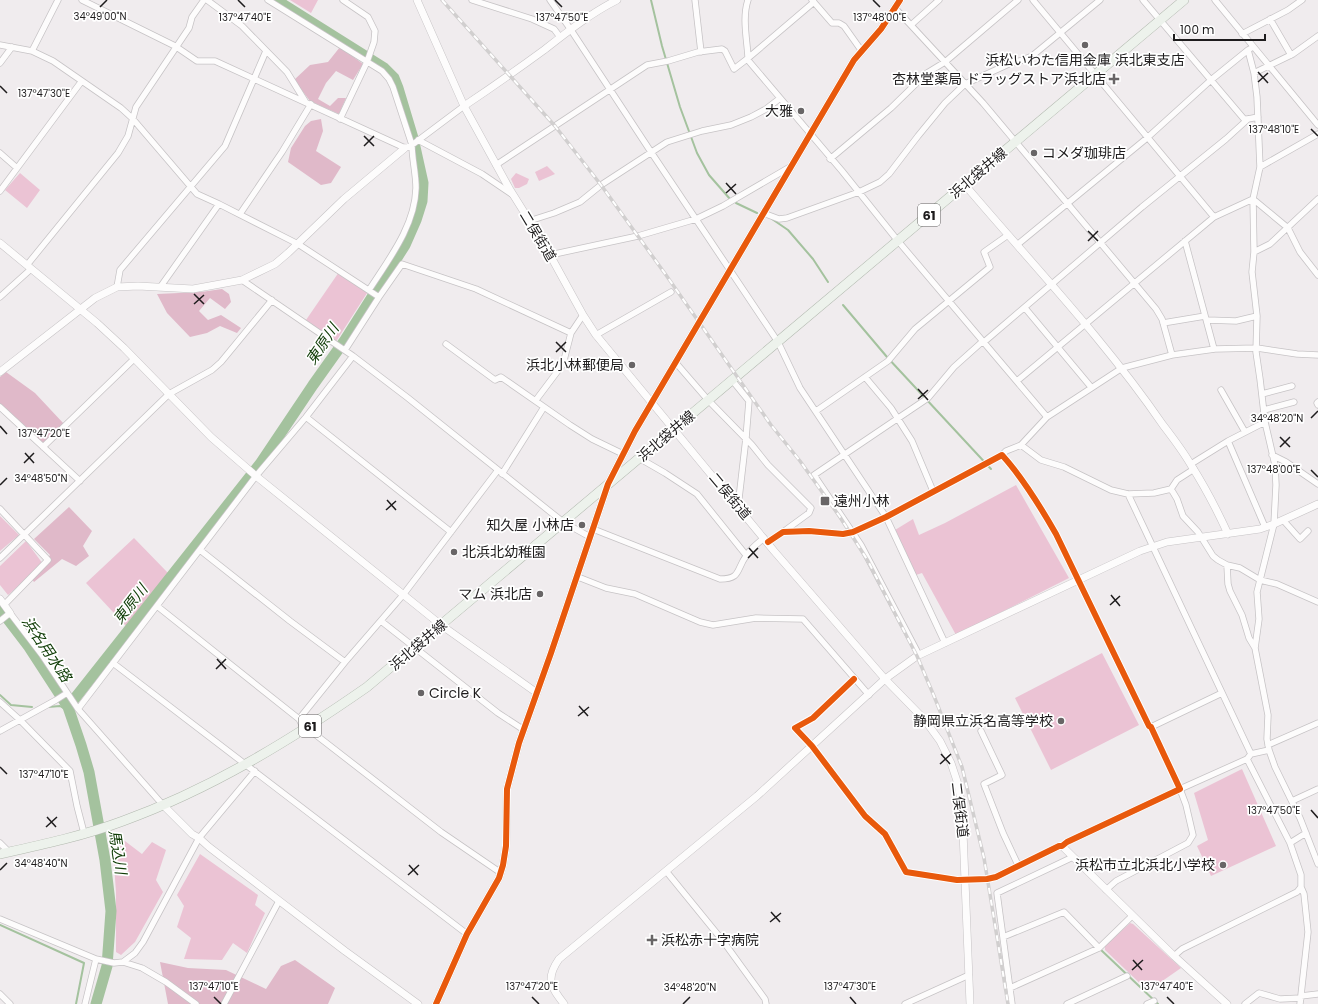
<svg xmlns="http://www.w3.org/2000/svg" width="1318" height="1004" font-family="Poppins,'Noto Sans JP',sans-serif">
<rect width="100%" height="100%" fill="#f0ecee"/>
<path fill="#ebc3d4" d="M 290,0 L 318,0 L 311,13 Z
M 547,166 L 555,174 L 539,181 L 535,172 Z
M 20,173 L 40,190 L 27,208 L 5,190 Z
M 516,173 L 529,179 L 527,184 L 519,188 L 515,188 L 511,179 Z
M 339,272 L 369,290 L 335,343 L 306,320 Z
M 1016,485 L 1069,578 L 956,635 L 922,573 L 916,575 L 895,530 L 913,519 L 919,535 L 945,523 Z
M 0,516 L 19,535 L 0,551 Z
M 134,538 L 168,573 L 126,626 L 86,583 Z
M 26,541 L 43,564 L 8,595 L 0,585 L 0,566 Z
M 1102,653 L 1139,725 L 1051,770 L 1015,698 Z
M 1242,769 L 1276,846 L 1211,876 L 1197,846 L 1208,840 L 1194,793 Z
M 117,835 L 142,854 L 152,842 L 166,850 L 156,880 L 163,892 L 135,942 L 121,955 L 116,952 L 116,892 L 112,837 Z
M 200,854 L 258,895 L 255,905 L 265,913 L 247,953 L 233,943 L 222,960 L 184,959 L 191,938 L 177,927 L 184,906 L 177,895 Z
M 1130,923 L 1133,924 L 1181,968 L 1148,991 L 1105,950 L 1105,946 Z"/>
<path fill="#e0b9c9" d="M 340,47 L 363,64 L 353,80 L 336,71 L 326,83 L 318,99 L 330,106 L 338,98 L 346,98 L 339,114 L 310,101 L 294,80 L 310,65 L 328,62 Z
M 321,119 L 323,131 L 316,151 L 341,167 L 331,183 L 321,185 L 288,162 L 291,148 L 305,126 L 311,121 Z
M 222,289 L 229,294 L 231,302 L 225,309 L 210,298 L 199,311 L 208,320 L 221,315 L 241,328 L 237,333 L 220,326 L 207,333 L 190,337 L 167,313 L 157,294 L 201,292 Z
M 6,372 L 35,393 L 64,424 L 43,443 L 0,404 L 0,377 Z
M 69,507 L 92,531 L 83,546 L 89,556 L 76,566 L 62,559 L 34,582 L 32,579 L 50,555 L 34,539 Z
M 295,960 L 335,988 L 328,1004 L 168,1004 L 160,962 L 188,968 L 226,970 L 266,989 L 281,966 Z"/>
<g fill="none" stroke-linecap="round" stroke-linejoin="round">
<path stroke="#a4c29e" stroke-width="2" d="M 651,0 L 662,46 L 680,107 L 697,153 L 709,175 L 730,199
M 736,203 L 757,213
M 772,219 L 788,230 L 813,259 L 828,282
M 843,305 L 887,357 L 991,469
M 0,695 L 11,705 L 32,707
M 48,707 L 60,706 L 65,709 L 68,707
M 0,925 L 84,963 L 76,1004
M 1100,949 L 1158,1004"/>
<path stroke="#a4c29e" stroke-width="11" d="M 0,609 L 29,647 L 68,707 L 81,745 L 89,772 L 105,860 L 111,911 L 107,966 L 96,1004
M 68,707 L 260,464 L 313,385 L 345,340 L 405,245 L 416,220 L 422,201 L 423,183 L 413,138 L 398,88 L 394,78 L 384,68 L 276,0"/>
<g stroke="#c6c3c5" stroke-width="7">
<path id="minor" d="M 82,0 L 175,46 L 197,61 L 215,61 L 405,148 L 412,145 L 464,106
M 207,0 L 242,26 L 287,72 L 305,101
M 268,0 L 382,71 L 389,79 L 393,87 L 412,145 C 412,159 416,173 416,188 C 415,226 389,259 369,290
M 472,0 L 532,19 L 554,29 L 560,37
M 550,0 L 571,30 L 651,152 L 778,342 L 800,388 L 886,517 L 945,643
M 695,0 L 701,52
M 812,0 L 832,23 L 839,23 L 844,26 L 861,50
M 1033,0 L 1214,217
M 1143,0 L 1244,119 L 1248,119 L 1258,117
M 1215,0 L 1318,125
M 895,8 L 983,103 L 1156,309 L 1162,319 L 1172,355
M 1270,19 L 1291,55
M 911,25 L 939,0
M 1242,34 L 1288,10 L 1302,0
M 0,45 L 32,51 L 53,61 L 121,108 L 132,118 L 197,194 L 219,204 L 298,244 L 379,297
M 1253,47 L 1248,50 L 1254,73 L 1257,97 L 1260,167 L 1253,199 L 1254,252 L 1252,272 L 1257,316 L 1256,352 L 1260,379 L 1265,422 L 1275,465 L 1276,485 L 1274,524 L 1257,592 L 1259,619 L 1255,648 L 1268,715 L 1267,739 L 1269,750 L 1275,767 L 1300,818 L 1318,864
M 32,51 L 58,0
M 748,57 C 747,39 742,18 748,0
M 747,59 L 842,171 L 898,241 L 1047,417
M 0,63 L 12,47
M 1254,73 L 1293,54 L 1318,36
M 340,119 L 367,62 L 374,42 L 375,31 L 368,17 L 343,0
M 418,140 L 482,174 L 513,195
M 0,153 L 17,168
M 830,159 L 891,108 L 927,73 L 945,62 L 1018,0
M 496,165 L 647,65 L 668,61 L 698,52 L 722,49 L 725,51 L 734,69 L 747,59 L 814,2
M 1260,167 L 1318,134
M 0,191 L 81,82
M 763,213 L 779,219 L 787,218 L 859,192 L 880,182 L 889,174 L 918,136 L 945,103 L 965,84 L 1011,63 L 1023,60 L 1032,56 L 1100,0
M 240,214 L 282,152 L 311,104
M 529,221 L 554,213 L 580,202 L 601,185 L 667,142 L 702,131 L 731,125 L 751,117 L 766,109 L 779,99
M 1185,241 L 1214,349
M 1017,245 L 1147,138 L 1211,80 L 1248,50
M 1254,252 L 1270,244 L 1318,199
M 550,255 L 638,236 L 696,219 L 723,206 L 790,167
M 27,265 L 118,153 L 128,136 L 136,107 L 189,28 L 192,17 L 204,0
M 242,280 L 353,356 L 408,398 L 563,522 L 590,537
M 161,286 L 219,204
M 117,287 L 120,270 L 225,146 L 266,51
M 0,297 L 31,269
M 1025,308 L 1091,387
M 1207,320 L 1236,321 L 1257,316
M 1163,323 L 1205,316
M 596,335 L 671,292
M 984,342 L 1142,207 L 1226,139 L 1248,119
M 446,344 L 495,380 L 501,377 L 570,425 L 592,439 L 623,454
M 345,350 L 379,297 L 402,264 L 476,289 L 571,333
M 676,363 L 708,400 L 752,445 L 768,465 L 811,508 L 809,513 L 783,532
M 865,377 L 891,408 L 912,441 L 933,491
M 732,380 L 749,401 L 746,438 L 738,507
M 1017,381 L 1214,217 L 1253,199 L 1288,228 L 1300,252 L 1318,275
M 1221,390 L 1245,432
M 1262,394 L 1292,386
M 536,400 L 563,364 L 571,333 L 583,315
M 1318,402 L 1317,403 L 1318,405
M 0,407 L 80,481
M 1264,410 L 1294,402
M 816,411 L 888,361 L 915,329 L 990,267 L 984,252 L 1008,235
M 306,417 L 451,532
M 1228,441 L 1265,527
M 1021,445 L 1041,460 L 1064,467 L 1111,490 L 1128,494 L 1154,493 L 1171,489 L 1177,480 L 1194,469
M 43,447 L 134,359
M 1002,455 L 1006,451 L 1021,445 L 1047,417 L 1122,368 L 1172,355 L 1215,349 L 1257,348 L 1297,354 L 1318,355
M 1272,455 L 1286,462 L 1318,484
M 639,458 L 665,473 L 697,494 L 746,555
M 1191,464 L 1228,441 L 1265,422
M 502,474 L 544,407
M 1171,489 L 1177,499 L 1183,516 L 1198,532 L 1213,556 L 1218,560 L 1227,565 L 1240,568 L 1260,580 L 1277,584 L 1318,602
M 1128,494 L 1251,754
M 0,509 L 48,560 L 4,605
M 1283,520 L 1300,539 L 1308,531
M 593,529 L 720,579 C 741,579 736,570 746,556 C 750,549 758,543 764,538
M 768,542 L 783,532 L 809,531 L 843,534 L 853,532 L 886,517 L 1002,455 C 1023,478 1040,506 1056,534 L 1149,726 L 1151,727 L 1180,789 L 1067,842 L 1062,846 L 1059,846 L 996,877 L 987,879 L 957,880 L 906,872 L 885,834 L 865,816 L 812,746 L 795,728 L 813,718 L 854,679
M 200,550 L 290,621 L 345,662
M 0,558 L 169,394 L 212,370 L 221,362 L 272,300
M 1227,565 L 1228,584 L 1230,591 L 1242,615 L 1249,638 L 1255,648
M 578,577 L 606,588 L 635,594 L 700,622 L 713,625 L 756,618 L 803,619 L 869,695
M 157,606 L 299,719 L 304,729
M 0,621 L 10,613 L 42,655 L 78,709 L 163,805
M 381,621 L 498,713 L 524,730
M 919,655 L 861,545 L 814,475 L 928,398 L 954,367 L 983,341
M 113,663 L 467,934
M 0,702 L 20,720 L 70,771 L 77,806 L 84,833
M 78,709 L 256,476 L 306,417 L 353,356
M 299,719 L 345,662 L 403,595 L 498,470
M 1151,727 L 1222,693
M 307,728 L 441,832 L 501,873
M 0,731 L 56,700 L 67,693
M 981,731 L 1002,775 L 984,784 L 1003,833 L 1018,865
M 1268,745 L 1318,723
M 1247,759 L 1290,843 L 1301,875 L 1301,887 L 1304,894 L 1308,932 L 1300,1004
M 1292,801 L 1318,789
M 0,843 L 9,852
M 1290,843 L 1306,833
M 666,871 L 723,941 L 765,999 L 766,1004
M 1106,890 L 1116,881 L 1188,843 L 1193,835 L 1186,805 L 1180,789 L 1247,759 L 1251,754 L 1269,750
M 0,919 L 96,959 L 114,963 L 123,962 L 142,968 L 166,982 L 196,1004
M 1003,937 L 1064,912 L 1099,948
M 1174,956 L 1182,949 L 1297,892 L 1301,887
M 123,962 L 135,953 L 143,942 L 199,838 L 255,771
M 1010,988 L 1099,948 L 1132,916
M 0,994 L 10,1004
M 1301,996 L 1318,994
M 85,1004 L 96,959
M 224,1004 L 279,901
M 905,1004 L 969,975
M 1012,1004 L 997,893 L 1073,857
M 1067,1004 L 1127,976
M 1147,1004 L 1154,1001
M 1245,1004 L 1259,993 L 1280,999 L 1301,998"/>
</g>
<g stroke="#c6c3c5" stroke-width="8">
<path id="tertiary" d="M 417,0 L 464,106 L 509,188 L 544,244 L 583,315 L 596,335 L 774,551 L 885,679 L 924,719 L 940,741 L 951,763 L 958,784 L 962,807 L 970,1004
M 464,106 C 491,88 518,69 544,50 C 567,32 591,13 617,0
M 965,185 C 1032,264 1104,339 1163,425 C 1173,438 1183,451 1191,465 C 1205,487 1217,510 1228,534
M 0,243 L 97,323 L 124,348 L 211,437 L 256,476 L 441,625 L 537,693
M 0,372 L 95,298 L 117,287 L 138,286 L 193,289 L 242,280 L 275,264 L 288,253 L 344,199 L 405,148
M 0,599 L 10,613
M 163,805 L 192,834 L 199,838 L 209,847 L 345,951 L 418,1004
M 1062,846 L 1174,956 L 1227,1004
M 436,1004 L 467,934 L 499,878 L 503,865 L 506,846 L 507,789 L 519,743 L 551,653 L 608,484 L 635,431 L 854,60 L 881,29 L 900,0
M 564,1004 C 551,987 545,979 559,959 L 757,796 L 885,679 L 917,656 L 1140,551 L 1167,542 L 1260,529 L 1274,524 L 1318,504"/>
</g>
<g stroke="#b2b9af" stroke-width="10">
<path id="primary" d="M 0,854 C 41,845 83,836 123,821 C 211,789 291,740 367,687 L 1184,0"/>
</g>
<use href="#minor" stroke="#fdfcfc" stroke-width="5.5"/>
<use href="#tertiary" stroke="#fdfcfc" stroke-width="7"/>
<use href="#primary" stroke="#edf2ec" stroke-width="9"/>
<g stroke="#d1cfcf" stroke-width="3.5">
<path id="rail" d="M 442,0 L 555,126 L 601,185 L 666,275 L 771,425 L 800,461 L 840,517 L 868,561 L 917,656 L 934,696 L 962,767 L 984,858 L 1008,1004"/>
</g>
<use href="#rail" stroke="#fff" stroke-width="2" stroke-dasharray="6" stroke-linecap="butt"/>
<g stroke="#fff" stroke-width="8">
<path id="cycleway" d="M 768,542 L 783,532 L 809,531 L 843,534 L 853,532 L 886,517 L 1002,455 C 1023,478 1040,506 1056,534 L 1149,726 L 1151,727 L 1180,789 L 1067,842 L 1062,846 L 1059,846 L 996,877 L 987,879 L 957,880 L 906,872 L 885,834 L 865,816 L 812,746 L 795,728 L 813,718 L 854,679
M 436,1004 L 467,934 L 499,878 L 503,865 L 506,846 L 507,789 L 519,743 L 551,653 L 608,484 L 635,431 L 854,60 L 881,29 L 900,0"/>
</g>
<use href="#cycleway" stroke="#e8590c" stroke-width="6"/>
</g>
<path fill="none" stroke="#1e1c1d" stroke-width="1.5" d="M 238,0 L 245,7M 555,0 L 562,7M 873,0 L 880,7M 100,7 L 107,0M 1258,72 L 1268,83M 1258,82 L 1268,73M 0,86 L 7,93M 1311,129 L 1318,136M 364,136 L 374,146M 364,146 L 374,136M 726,183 L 736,194M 726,193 L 736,184M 1088,231 L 1098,241M 1088,241 L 1098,231M 194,294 L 204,304M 194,304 L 204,295M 556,342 L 566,352M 556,352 L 566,342M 918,389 L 928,400M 918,399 L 928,390M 1311,418 L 1318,411M 0,426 L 7,434M 1280,437 L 1290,447M 1280,447 L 1290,437M 25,453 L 34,463M 24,463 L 34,453M 1311,470 L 1318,477M 0,485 L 7,478M 387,500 L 396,510M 386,510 L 396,501M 749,548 L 758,558M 748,558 L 758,548M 1111,595 L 1120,606M 1110,605 L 1120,596M 217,659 L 226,669M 216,669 L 226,659M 579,706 L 588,716M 578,716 L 589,707M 941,754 L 950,764M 940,764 L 951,754M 0,767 L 7,774M 1311,810 L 1318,818M 47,817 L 56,827M 46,827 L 57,817M 409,865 L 418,875M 0,870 L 7,863M 408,875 L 419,865M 771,912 L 780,922M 770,922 L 781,913M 1133,960 L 1142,970M 1132,970 L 1143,960M 214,997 L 221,1004M 532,997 L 539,1004M 850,997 L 856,1004M 1167,997 L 1174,1004M 683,1004 L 690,997"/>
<g fill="#686566" stroke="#fff" stroke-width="1.5">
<circle cx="1085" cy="45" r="4"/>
<path d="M1112 73h4v4h4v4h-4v4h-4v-4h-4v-4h4z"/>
<circle cx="801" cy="111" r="4"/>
<circle cx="1034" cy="153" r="4"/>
<circle cx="632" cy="365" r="4"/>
<rect x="820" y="496" width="10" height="10" rx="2"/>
<circle cx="582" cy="525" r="4"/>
<circle cx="454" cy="552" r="4"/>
<circle cx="540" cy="594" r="4"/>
<circle cx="421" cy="693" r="4"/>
<circle cx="1061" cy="721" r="4"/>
<circle cx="1223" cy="865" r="4"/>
<path d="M650 934h4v4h4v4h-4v4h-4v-4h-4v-4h4z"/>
</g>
<g text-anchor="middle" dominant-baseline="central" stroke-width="3.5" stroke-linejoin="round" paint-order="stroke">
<g fill="#fff" stroke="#626061" stroke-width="1">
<rect x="918" y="204" width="22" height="22" rx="3"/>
<rect x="299" y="715" width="22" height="22" rx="3"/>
</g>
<g font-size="13" font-weight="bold" fill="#1e1c1d">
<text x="929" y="215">61</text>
<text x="310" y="726">61</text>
</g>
<g font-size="14" fill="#1e1c1d" stroke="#fff" text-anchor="end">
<text x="1085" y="60" text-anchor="middle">浜松いわた信用金庫 浜北東支店</text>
<text x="1106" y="79">杏林堂薬局 ドラッグストア浜北店</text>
<text x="793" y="111">大雅</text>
<text x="1042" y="153" text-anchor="start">コメダ珈琲店</text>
<text x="624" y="365">浜北小林郵便局</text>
<text x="834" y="501" text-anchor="start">遠州小林</text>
<text x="574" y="525">知久屋 小林店</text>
<text x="462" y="552" text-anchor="start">北浜北幼稚園</text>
<text x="532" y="594">マム 浜北店</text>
<text x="429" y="693" text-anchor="start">Circle K</text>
<text x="1053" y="721">静岡県立浜名高等学校</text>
<text x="1215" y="865">浜松市立北浜北小学校</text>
<text x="661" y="940" text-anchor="start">浜松赤十字病院</text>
</g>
<g font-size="14" fill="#1e1c1d" stroke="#fff">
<text transform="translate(978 173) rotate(-40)">浜北袋井線</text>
<text transform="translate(538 236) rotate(59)">二俣街道</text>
<text transform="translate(666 436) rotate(-40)">浜北袋井線</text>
<text transform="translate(730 496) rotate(50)">二俣街道</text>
<text transform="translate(418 645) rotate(-40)">浜北袋井線</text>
<text transform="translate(960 810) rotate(83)">二俣街道</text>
</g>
<g font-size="15" font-style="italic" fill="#0f3c06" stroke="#fff">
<text transform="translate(322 344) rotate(-56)">東原川</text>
<text transform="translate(130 604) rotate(-52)">東原川</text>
<text transform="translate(47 649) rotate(56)">浜名用水路</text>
<text transform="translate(118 852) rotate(81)">馬込川</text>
</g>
</g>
<g font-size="10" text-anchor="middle" fill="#1e1c1d" stroke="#fff" stroke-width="3.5" stroke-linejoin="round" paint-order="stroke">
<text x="100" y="20">34°49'00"N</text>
<text x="245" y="21">137°47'40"E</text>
<text x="562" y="21">137°47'50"E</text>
<text x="880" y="21">137°48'00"E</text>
<text x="44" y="97">137°47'30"E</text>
<text x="1274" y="133">137°48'10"E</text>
<text x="1277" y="422">34°48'20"N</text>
<text x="44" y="437">137°47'20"E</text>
<text x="1274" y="473">137°48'00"E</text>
<text x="41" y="482">34°48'50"N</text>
<text x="44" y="778">137°47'10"E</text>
<text x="1274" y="814">137°47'50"E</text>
<text x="41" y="867">34°48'40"N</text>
<text x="214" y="990">137°47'10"E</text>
<text x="532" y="990">137°47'20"E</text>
<text x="850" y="990">137°47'30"E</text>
<text x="1167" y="990">137°47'40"E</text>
<text x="690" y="991">34°48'20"N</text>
</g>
<path d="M1174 34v6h91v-6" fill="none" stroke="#1e1c1d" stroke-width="2"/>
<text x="1180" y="34" font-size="12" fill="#1e1c1d" stroke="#ffffff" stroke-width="3" paint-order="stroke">100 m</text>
</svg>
